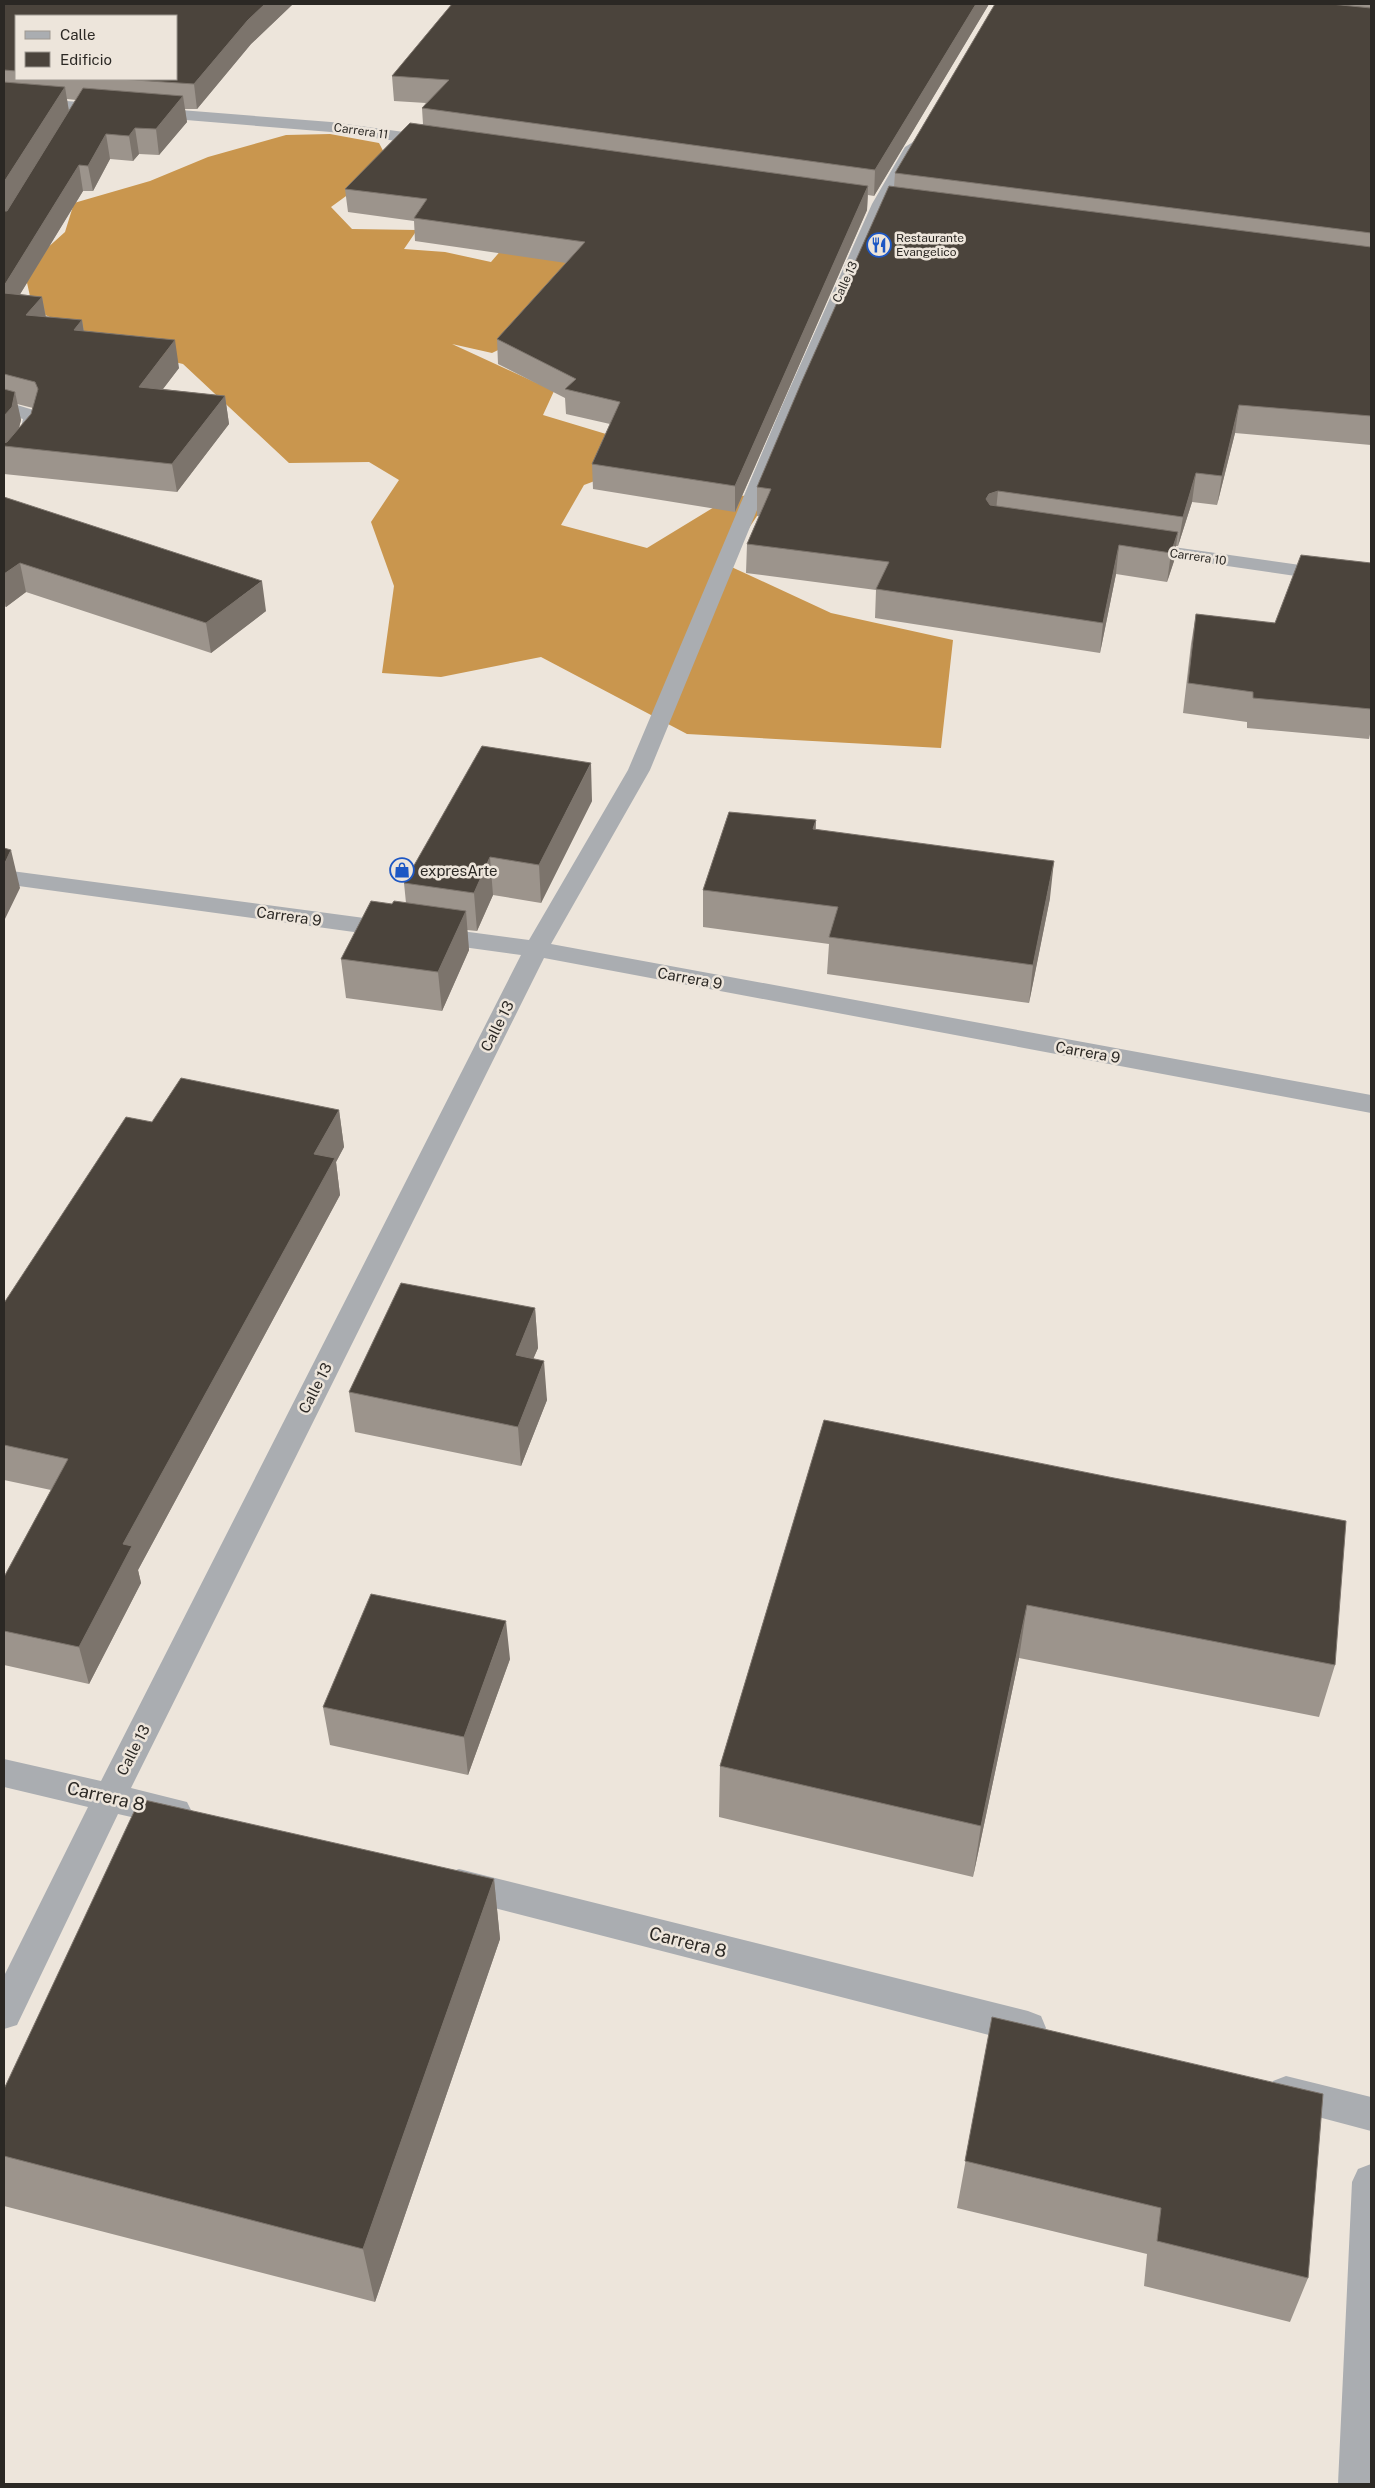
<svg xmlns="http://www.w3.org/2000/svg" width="1375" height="2488" font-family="'Public Sans',sans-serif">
<rect width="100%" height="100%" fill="#ede5db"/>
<path fill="#c9964e" d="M 330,134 L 379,143 L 390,164 L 331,207 L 352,229 L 417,230 L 404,249 L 445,252 L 491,262 L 515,234 L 587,240 L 529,335 L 492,353 L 452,344 L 554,391 L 543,415 L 669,453 L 584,485 L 561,525 L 647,548 L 734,495 L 769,498 L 725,564 L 831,613 L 953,640 L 941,748 L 687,734 L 541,657 L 441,677 L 382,673 L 394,586 L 371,522 L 399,480 L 369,462 L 289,463 L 183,364 L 137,353 L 33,310 L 24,269 L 65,232 L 74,203 L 150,181 L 208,157 L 286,135 Z"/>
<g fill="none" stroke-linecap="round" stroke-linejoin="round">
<path fill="#aaadb1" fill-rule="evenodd" d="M 4,96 L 331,122 L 433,136 L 441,141 L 433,146 L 331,132 L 4,105 Z
M 913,142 L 921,147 L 888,204 L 799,408 L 650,770 L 551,944 L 1371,1095 L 1371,1113 L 544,958 L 131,1788 L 187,1802 L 192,1812 L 187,1822 L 175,1827 L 118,1814 L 17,2025 L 4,2029 L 4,1976 L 88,1807 L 4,1787 L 4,1759 L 101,1781 L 521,955 L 4,884 L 4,870 L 529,940 L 628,770 L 781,408 L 872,204 L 905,147 Z
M 4,401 L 40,412 L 42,416 L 35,441 L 11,469 L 4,471 L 4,453 L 19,436 L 23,419 L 4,413 Z
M 1138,542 L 1371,575 L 1371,587 L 1131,552 L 1128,548 L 1131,544 Z
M 459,1869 L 1028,2011 L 1041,2016 L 1046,2028 L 1041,2040 L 1028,2045 L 459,1899 L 447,1895 L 442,1884 L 447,1873 Z
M 1286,2076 L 1371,2097 L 1371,2131 L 1273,2105 L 1268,2093 L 1273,2081 Z
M 1371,2164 L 1371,2484 L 1338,2484 L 1352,2182 L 1358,2169 Z"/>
</g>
<path fill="#9c948c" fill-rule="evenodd" d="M 4,4 L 293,4 L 251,44 L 197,109 L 185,109 L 187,122 L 159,155 L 139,154 L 133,161 L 110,159 L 93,191 L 83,191 L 20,294 L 42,297 L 46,317 L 82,320 L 84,331 L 179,368 L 163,389 L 225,396 L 229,424 L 177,492 L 4,474 ZM 16,16 L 176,79 L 16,79 ZM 67,99 L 76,100 L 69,111 ZM 17,404 L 33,408 L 31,414 L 19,428 L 21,420 Z
M 452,4 L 989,4 L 874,196 L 868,195 L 867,210 L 735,512 L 593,489 L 592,464 L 610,424 L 566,414 L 565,398 L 498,364 L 497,339 L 566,263 L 415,241 L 414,221 L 348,212 L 345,189 L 423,124 L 422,108 L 426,103 L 394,101 L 392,76 Z
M 995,4 L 1371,4 L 1371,445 L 1235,433 L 1217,505 L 1192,502 L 1178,546 L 1176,546 L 1174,561 L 1167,582 L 1116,574 L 1100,653 L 875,618 L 876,590 L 746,573 L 747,544 L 759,516 L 757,516 L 757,487 L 894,187 L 895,173 Z
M 4,497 L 266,611 L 211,653 L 26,592 L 6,607 L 4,606 Z
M 1371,563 L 1371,730 L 1369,739 L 1247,728 L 1247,722 L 1183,713 L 1191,644 L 1196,614 L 1275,623 Z
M 592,801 L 541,903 L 493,895 L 477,931 L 467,930 L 469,950 L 442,1011 L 346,998 L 341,959 L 392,904 L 406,903 L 404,883 Z
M 816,830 L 1050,898 L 1029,1003 L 827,974 L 829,944 L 703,927 L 703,890 Z
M 339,1110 L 344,1147 L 336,1162 L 340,1195 L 138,1570 L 141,1583 L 89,1684 L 4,1665 L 4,1577 L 51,1490 L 4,1480 L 4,1303 L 152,1122 Z
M 535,1308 L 538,1348 L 533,1359 L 547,1400 L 521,1466 L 355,1432 L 349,1392 Z
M 824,1420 L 1335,1665 L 1319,1717 L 1019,1658 L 973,1877 L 719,1817 L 720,1766 Z
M 510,1659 L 468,1775 L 330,1745 L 323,1707 Z
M 494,1879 L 500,1939 L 375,2302 L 4,2206 L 4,2089 Z
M 992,2017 L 1308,2278 L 1290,2322 L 1144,2286 L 1147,2254 L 957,2208 Z"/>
<path fill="#7c746c" d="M 265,4 L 293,4 L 251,44 L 197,109 L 194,84 L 248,20 Z
M 976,4 L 989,4 L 874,196 L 875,170 Z
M 65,87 L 69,112 L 4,216 L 4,182 Z
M 183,96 L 187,122 L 159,155 L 156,129 Z
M 135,128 L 139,154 L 133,161 L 129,136 Z
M 106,134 L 110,159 L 93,191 L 88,166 Z
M 79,165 L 83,191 L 5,319 L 4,314 L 4,286 Z
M 868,186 L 867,210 L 735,512 L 735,486 Z
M 42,297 L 47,324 L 26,315 Z
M 82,320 L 86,348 L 74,330 Z
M 175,340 L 179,368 L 143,415 L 139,387 Z
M 15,392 L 21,420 L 17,435 L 4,446 L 4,416 Z
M 225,396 L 229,424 L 177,492 L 172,464 Z
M 1239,405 L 1235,433 L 1217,505 L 1222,476 Z
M 1196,473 L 1192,502 L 1178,546 L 1183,517 Z
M 998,491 L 995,520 L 986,499 L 989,494 Z
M 1178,532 L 1174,561 L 1167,582 L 1171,553 Z
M 1119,545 L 1116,574 L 1100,653 L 1103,623 Z
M 20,563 L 26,592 L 6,607 L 4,596 L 4,574 Z
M 262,581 L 266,611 L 211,653 L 206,623 Z
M 591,763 L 592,801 L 541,903 L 539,865 Z
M 816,820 L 815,857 L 813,829 Z
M 11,850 L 20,888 L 4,921 L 4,865 Z
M 490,857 L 493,895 L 477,931 L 474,893 Z
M 1054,861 L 1050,898 L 1029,1003 L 1033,965 Z
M 466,911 L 469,950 L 442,1011 L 438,972 Z
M 339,1110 L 344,1147 L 336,1162 L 340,1195 L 138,1570 L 141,1583 L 89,1684 L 79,1647 L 123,1544 L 314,1154 Z
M 535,1308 L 538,1348 L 518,1394 L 516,1355 Z
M 544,1361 L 547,1400 L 521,1466 L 518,1427 Z
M 1027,1605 L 1019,1658 L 973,1877 L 981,1826 Z
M 506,1621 L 510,1659 L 468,1775 L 464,1737 Z
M 494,1879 L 500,1939 L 375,2302 L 363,2249 Z"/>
<path fill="#4b443c" stroke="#7c746c" d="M 4,4 L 265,4 L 248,20 L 194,84 L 120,79 L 176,79 L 176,16 L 16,16 L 16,71 L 4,70 Z
M 452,4 L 976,4 L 875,170 L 422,108 L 449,80 L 392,76 Z
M 995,4 L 1331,4 L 1371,8 L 1371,233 L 895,173 Z
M 4,82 L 65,87 L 4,182 Z
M 83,88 L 183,96 L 156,129 L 135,128 L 129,136 L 106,134 L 88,166 L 79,165 L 4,286 L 4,211 L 7,211 Z
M 410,123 L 868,186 L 735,486 L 592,464 L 620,402 L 565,389 L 576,379 L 497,339 L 585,242 L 414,218 L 427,199 L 345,189 Z
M 889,186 L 1371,247 L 1371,416 L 1239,405 L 1222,476 L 1196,473 L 1183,517 L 998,491 L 989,494 L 986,499 L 990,505 L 1178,532 L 1171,553 L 1119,545 L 1103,623 L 876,589 L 889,562 L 747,544 L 771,489 L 757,487 L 802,381 Z
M 4,293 L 42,297 L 26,315 L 82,320 L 74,330 L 175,340 L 139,387 L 225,396 L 172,464 L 4,446 L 4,443 L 7,442 L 31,414 L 38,389 L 35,382 L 4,374 Z
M 4,389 L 15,392 L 12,407 L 4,416 Z
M 4,497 L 262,581 L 206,623 L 20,563 L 4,574 Z
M 1301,555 L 1371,563 L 1371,709 L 1253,698 L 1253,692 L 1188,683 L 1196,614 L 1275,623 Z
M 482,746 L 591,763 L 539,865 L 490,857 L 474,893 L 404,883 Z
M 729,812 L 816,820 L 813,829 L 1054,861 L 1033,965 L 829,937 L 838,907 L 703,890 Z
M 4,848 L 11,850 L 4,865 Z
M 371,901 L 392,904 L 394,901 L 466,911 L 438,972 L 341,959 Z
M 181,1078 L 339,1110 L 314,1154 L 335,1158 L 123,1544 L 132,1546 L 79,1647 L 4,1631 L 4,1577 L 68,1459 L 4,1445 L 4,1303 L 126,1117 L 152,1122 Z
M 401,1283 L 535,1308 L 516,1355 L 544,1361 L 518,1427 L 349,1392 Z
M 824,1420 L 1114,1478 L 1346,1521 L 1335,1665 L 1027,1605 L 981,1826 L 720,1766 Z
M 371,1594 L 506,1621 L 464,1737 L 323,1707 Z
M 140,1799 L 494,1879 L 363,2249 L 4,2156 L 4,2089 Z
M 992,2017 L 1323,2094 L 1308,2278 L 1157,2241 L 1161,2208 L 965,2161 Z"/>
<defs>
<g id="restaurant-ring" transform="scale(1.25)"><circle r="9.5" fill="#ede5db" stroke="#1d57c4" stroke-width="1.5"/><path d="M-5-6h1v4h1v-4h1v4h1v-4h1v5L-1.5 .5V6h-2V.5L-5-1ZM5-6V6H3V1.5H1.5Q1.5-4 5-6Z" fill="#1d57c4"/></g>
<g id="shop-ring" transform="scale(1.25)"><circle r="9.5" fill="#ede5db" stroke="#1d57c4" stroke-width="1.5"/><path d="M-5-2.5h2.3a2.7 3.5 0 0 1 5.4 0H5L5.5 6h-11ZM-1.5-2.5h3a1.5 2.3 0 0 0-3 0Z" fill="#1d57c4"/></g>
</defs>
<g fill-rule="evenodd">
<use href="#restaurant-ring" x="879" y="245"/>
<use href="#shop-ring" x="402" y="870"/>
</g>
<g text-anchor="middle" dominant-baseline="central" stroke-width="5" stroke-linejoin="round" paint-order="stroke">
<g font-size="12" fill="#2b2824" stroke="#ede5db">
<text transform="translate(361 131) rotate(8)">Carrera 11</text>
<text transform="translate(845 282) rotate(-66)">Calle 13</text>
<text transform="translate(1198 557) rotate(8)">Carrera 10</text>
</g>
<g font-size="12" fill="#2b2824" stroke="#ede5db" text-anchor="start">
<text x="896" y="238">Restaurante<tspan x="896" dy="14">Evangelico</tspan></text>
</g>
<g font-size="15" fill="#2b2824" stroke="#ede5db" text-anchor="start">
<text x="420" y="870">expresArte</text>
</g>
<g font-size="15" fill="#2b2824" stroke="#ede5db">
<text transform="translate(289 916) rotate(8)">Carrera 9</text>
<text transform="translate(690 978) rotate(10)">Carrera 9</text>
<text transform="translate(497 1026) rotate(-63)">Calle 13</text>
<text transform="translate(1088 1052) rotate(10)">Carrera 9</text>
<text transform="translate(315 1388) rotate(-63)">Calle 13</text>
<text transform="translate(133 1750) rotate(-63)">Calle 13</text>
</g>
<g font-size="18" fill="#2b2824" stroke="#ede5db">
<text transform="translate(106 1796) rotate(13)">Carrera 8</text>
<text transform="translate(688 1942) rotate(14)">Carrera 8</text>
</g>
</g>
<rect width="1375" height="2488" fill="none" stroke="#2b2824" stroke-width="10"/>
<rect x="15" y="15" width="162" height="65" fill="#ede5db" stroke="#9f9992"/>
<rect x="25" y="31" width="25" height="8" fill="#aaadb1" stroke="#9f9992"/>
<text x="60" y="40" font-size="15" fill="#2b2824">Calle</text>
<rect x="25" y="52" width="25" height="15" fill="#4b443c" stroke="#9f9992"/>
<text x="60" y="65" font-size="15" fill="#2b2824">Edificio</text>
</svg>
